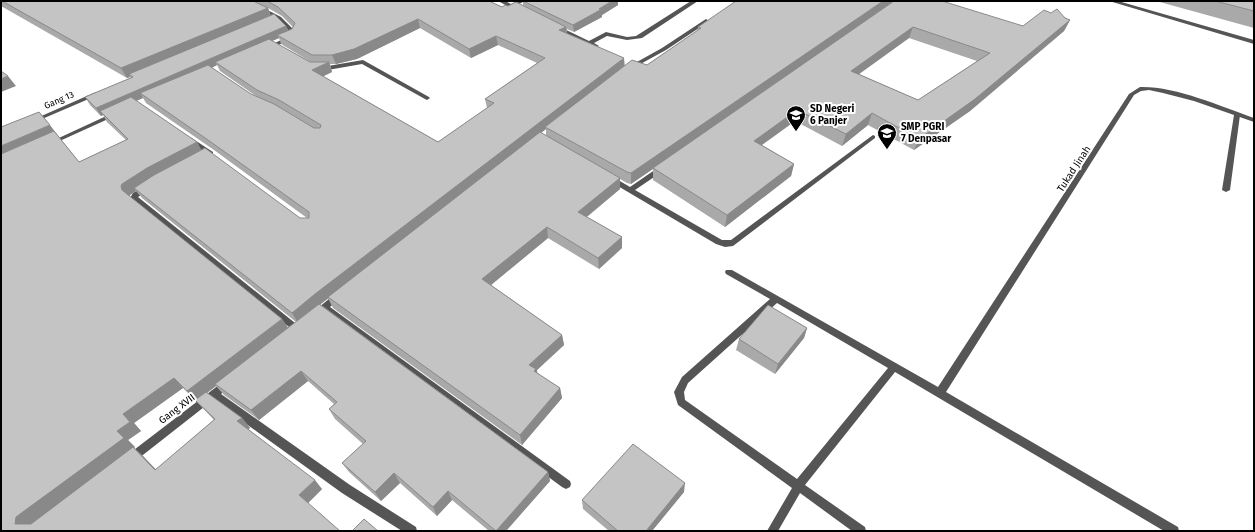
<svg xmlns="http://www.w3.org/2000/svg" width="1255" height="532" font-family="'Fira Sans',sans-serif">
<rect width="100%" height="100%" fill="#fff"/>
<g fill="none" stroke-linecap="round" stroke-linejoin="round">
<path fill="#555" fill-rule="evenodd" d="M 1237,113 L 1240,115 L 1230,190 L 1226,192 L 1222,190 L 1234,115 Z
M 873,135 L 875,136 L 875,138 L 733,246 L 725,247 L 716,244 L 606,179 L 610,177 L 613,177 L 630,187 L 659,167 L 663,167 L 664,169 L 663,171 L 635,190 L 722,240 L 731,240 Z"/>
<path fill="#555" fill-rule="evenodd" d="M 243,1 L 250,1 L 281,17 L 296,32 L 296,36 L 271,49 L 267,49 L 267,47 L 291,35 L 291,33 L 277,19 Z
M 498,1 L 505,1 L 511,4 L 518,1 L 525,1 L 515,6 L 521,10 L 518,12 Z
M 691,1 L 698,1 L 642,38 L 627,40 L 607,36 L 594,43 L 599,46 L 596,48 L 555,28 L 560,27 L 589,41 L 606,32 L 627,37 L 636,36 Z
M 1109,1 L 1118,1 L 1254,40 L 1254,44 Z
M 706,19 L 709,21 L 708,22 L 666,50 L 633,68 L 631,69 L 628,67 L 662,48 Z
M 363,60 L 429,97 L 430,98 L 427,100 L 425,99 L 362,64 L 322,71 L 319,69 L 322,67 Z
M 1140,87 C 1175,86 1220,106 1254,118 L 1254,122 L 1194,101 L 1163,93 L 1149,90 L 1141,91 L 1134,95 L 946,392 L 1178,527 L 1179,531 L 1164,531 L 895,372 L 805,485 L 865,527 L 866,531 L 852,531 L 800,493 L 778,531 L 767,531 L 792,488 L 678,405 L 674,392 L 682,377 L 770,299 L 726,274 L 725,272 L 726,270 L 732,270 L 938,387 L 1129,94 ZM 777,303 L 888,368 L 797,479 L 685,400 L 684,392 L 688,383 Z
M 96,92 L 98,93 L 98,95 L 35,122 L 31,122 L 30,121 Z
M 115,112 L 117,113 L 117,115 L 53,144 L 51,145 L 48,143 Z
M 190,137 L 213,152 L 213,156 L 209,156 L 188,140 L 188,138 Z
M 145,186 L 151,186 L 152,188 L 138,197 L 300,327 L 301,329 L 300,331 L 297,332 L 294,331 L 131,200 L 130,198 L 133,193 Z
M 338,293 L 341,294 L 342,296 L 330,307 L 570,481 L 571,484 L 570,487 L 566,489 L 562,487 L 324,312 L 319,316 L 313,316 L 312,314 L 313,312 L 335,294 Z
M 227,380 L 230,381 L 232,384 L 230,387 L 221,394 L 350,485 L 416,527 L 417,531 L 402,531 L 342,493 L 213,400 L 134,462 L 130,464 L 126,462 L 125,459 L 126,456 L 224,381 Z"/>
</g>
<path fill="#a9a9a9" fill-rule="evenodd" d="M 1,1 L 489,1 L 502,7 L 523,6 L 523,1 L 618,5 L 602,15 L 602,17 L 574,32 L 567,29 L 567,34 L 625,66 L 647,65 L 697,31 L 698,27 L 1023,26 L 1065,18 L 1070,20 L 1064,31 L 970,111 L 914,150 L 868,125 L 842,146 L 795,121 L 762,145 L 794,164 L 791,176 L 725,227 L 653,180 L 653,169 L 631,184 L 627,183 L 620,179 L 620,189 L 587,217 L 622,237 L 622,248 L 599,269 L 548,238 L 491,285 L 562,335 L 564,345 L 537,370 L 537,373 L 560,388 L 562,398 L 522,445 L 333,308 L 328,298 L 320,304 L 548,472 L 550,481 L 506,531 L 489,531 L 452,500 L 437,516 L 400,483 L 381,501 L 349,472 L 342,463 L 363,444 L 335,419 L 329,409 L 334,404 L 308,381 L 259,420 L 224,395 L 216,386 L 207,393 L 242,418 L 250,428 L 248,429 L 322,489 L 308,503 L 1,531 L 39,112 L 79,162 L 126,140 L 107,122 L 103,115 L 101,116 L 90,105 L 85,97 L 131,78 L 130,77 L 127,78 L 1,6 ZM 268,8 L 282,16 L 293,27 L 292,29 L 288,30 L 286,26 L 271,16 ZM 420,28 L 471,58 L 498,45 L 537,63 L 485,99 L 487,108 L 438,142 L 323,76 L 332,72 L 330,64 L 336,64 L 357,59 ZM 279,38 L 281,44 L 311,62 L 272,41 ZM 909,38 L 977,61 L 918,100 L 859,74 ZM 217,65 L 220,71 L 259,98 L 251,94 L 212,68 ZM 143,98 L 146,103 L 214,150 L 307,218 L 300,218 L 201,150 L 197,142 L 136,101 ZM 279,108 L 284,110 L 314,128 ZM 546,129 L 546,136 L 541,133 ZM 136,191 L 142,198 L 296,322 L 288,328 L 282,319 L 129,196 L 130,195 ZM 183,388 L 196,401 L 214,420 L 156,470 L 143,456 L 134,448 L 135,447 L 128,440 L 141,431 L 134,423 Z
M 1156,1 L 1254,1 L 1254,28 Z
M 807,328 L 804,338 L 775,374 L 736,350 L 739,339 Z
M 684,492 L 652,531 L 609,531 L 583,509 L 582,500 Z"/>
<path fill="#898989" d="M 612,1 L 618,1 L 618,5 L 602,15 L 602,17 L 574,32 L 573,25 Z
M 883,1 L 895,1 L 631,184 L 631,173 Z
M 268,8 L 271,18 L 129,74 L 130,77 L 127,78 L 121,68 Z
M 418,19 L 420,28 L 357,59 L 336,64 L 332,55 Z
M 1070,20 L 1064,31 L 970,111 L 914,150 L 919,139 Z
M 286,26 L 290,34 L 277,35 L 279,38 L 219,64 L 215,62 L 217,65 L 145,97 L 140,93 L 143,98 L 104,115 L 100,111 L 103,115 L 101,116 L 96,108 Z
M 566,27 L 567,36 L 559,30 Z
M 913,27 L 909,38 L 848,82 L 851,71 Z
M 496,36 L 498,45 L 471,58 L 469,49 Z
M 624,58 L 625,68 L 545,127 L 546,129 L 321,304 L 298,323 L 292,313 L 315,294 Z
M 329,62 L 332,72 L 316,80 L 312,70 Z
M 8,76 L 16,86 L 1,92 L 1,79 Z
M 797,110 L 795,121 L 752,152 L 754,141 Z
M 872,113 L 868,125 L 842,146 L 846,134 Z
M 50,125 L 58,136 L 1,161 L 1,146 Z
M 197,142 L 203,153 L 134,188 L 136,191 L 130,195 L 129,197 L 122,190 L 121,186 L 122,184 L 147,168 Z
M 794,164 L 791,176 L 725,227 L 727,215 Z
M 620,178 L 620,189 L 579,223 L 578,212 Z
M 547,227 L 548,238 L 485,290 L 482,279 Z
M 622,237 L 622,248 L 599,269 L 598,258 Z
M 282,319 L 289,329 L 215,384 L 216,386 L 196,401 L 187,391 Z
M 807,328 L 804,338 L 775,374 L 778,364 Z
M 562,335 L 564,345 L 537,370 L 538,380 L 529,365 Z
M 301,371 L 308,381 L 259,420 L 251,410 Z
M 174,378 L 183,388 L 134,423 L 141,431 L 128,440 L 135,447 L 134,448 L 143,456 L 165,479 L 30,526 L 15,524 L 16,517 L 117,431 L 123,414 Z
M 560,388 L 562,398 L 522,445 L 520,435 Z
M 242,418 L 250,428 L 246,431 L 237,421 Z
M 548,472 L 550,481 L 506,531 L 496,531 Z
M 394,473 L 400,483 L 381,501 L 375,492 Z
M 315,480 L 322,489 L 307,504 L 299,495 Z
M 685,483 L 684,492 L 652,531 L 646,531 Z
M 448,491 L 452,500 L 437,516 L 433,507 Z"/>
<path fill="#c4c4c4" stroke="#898989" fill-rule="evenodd" d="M 2,1 L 253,1 L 268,8 L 121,68 Z
M 267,1 L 489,1 L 502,7 L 505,5 L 508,6 L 516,2 L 566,27 L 559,30 L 624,58 L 315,294 L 292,313 L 134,188 L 154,175 L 205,148 L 300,218 L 309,218 L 309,212 L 208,140 L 140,93 L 208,65 L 251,94 L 274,104 L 314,128 L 320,128 L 321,125 L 279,100 L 257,90 L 215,62 L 269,39 L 310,62 L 329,62 L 312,70 L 438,142 L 494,103 L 485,99 L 545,58 L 496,36 L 469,49 L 418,19 L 354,49 L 332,55 L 312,55 L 277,35 L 292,29 L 295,23 L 278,7 Z
M 523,1 L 612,1 L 599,9 L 602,9 L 573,25 Z
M 736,1 L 883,1 L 631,173 L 627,172 L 545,127 L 632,60 L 647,65 L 701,28 L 698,27 Z
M 894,1 L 942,1 L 1023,26 L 1044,10 L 1051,13 L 1057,9 L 1065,18 L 1070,20 L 975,99 L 919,139 L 872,113 L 846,134 L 797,110 L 754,141 L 794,164 L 727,215 L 653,168 ZM 913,27 L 990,53 L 918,100 L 851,71 Z
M 1215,1 L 1254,1 L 1254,11 Z
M 274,14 L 286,26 L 96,108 L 85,97 L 133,77 L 129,74 Z
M 1,71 L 8,76 L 1,79 Z
M 131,97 L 197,142 L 147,168 L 122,184 L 121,186 L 122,190 L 282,319 L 187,391 L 174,378 L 123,414 L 130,422 L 117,431 L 124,438 L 16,517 L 15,524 L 31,524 L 133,447 L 155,470 L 215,419 L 195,400 L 206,392 L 242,418 L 237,421 L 315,480 L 299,495 L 340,531 L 1,531 L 1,154 L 54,131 L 79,162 L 128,139 L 100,111 Z
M 39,112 L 50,125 L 1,146 L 1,127 Z
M 540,132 L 620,178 L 578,212 L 622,237 L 598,258 L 547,227 L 482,279 L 562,335 L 529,365 L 536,369 L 534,371 L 560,388 L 520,435 L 328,297 Z
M 319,304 L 548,472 L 496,531 L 448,491 L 433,507 L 394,473 L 375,492 L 342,463 L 366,441 L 329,409 L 337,402 L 301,371 L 251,410 L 215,384 Z
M 768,305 L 807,328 L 778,364 L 739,339 Z
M 633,444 L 685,483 L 646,531 L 618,531 L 582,500 Z
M 364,519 L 378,531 L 352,531 Z"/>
<defs>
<g id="school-pin" transform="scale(1)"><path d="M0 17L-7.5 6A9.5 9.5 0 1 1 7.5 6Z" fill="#000" stroke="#fff"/><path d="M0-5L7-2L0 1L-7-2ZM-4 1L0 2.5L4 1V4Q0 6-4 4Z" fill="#fff"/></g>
</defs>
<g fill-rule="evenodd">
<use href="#school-pin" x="796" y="115"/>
<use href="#school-pin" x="887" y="133"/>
</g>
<g text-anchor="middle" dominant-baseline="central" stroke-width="4" stroke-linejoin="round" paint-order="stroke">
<g font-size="9" fill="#000" stroke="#fff">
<text transform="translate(59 100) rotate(-23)">Gang 13</text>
</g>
<g font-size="10" font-weight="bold" fill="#000" stroke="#fff" text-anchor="start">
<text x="810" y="109">SD Negeri<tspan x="810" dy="12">6 Panjer</tspan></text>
<text x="901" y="127">SMP PGRI<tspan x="901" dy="12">7 Denpasar</tspan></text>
</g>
<g font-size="10" fill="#000" stroke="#fff">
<text transform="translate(1074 169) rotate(-57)">Tukad Jinah</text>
<text transform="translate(177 409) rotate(-37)">Gang XVII</text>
</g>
</g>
<rect width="1255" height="532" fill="none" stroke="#000000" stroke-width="4"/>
</svg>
